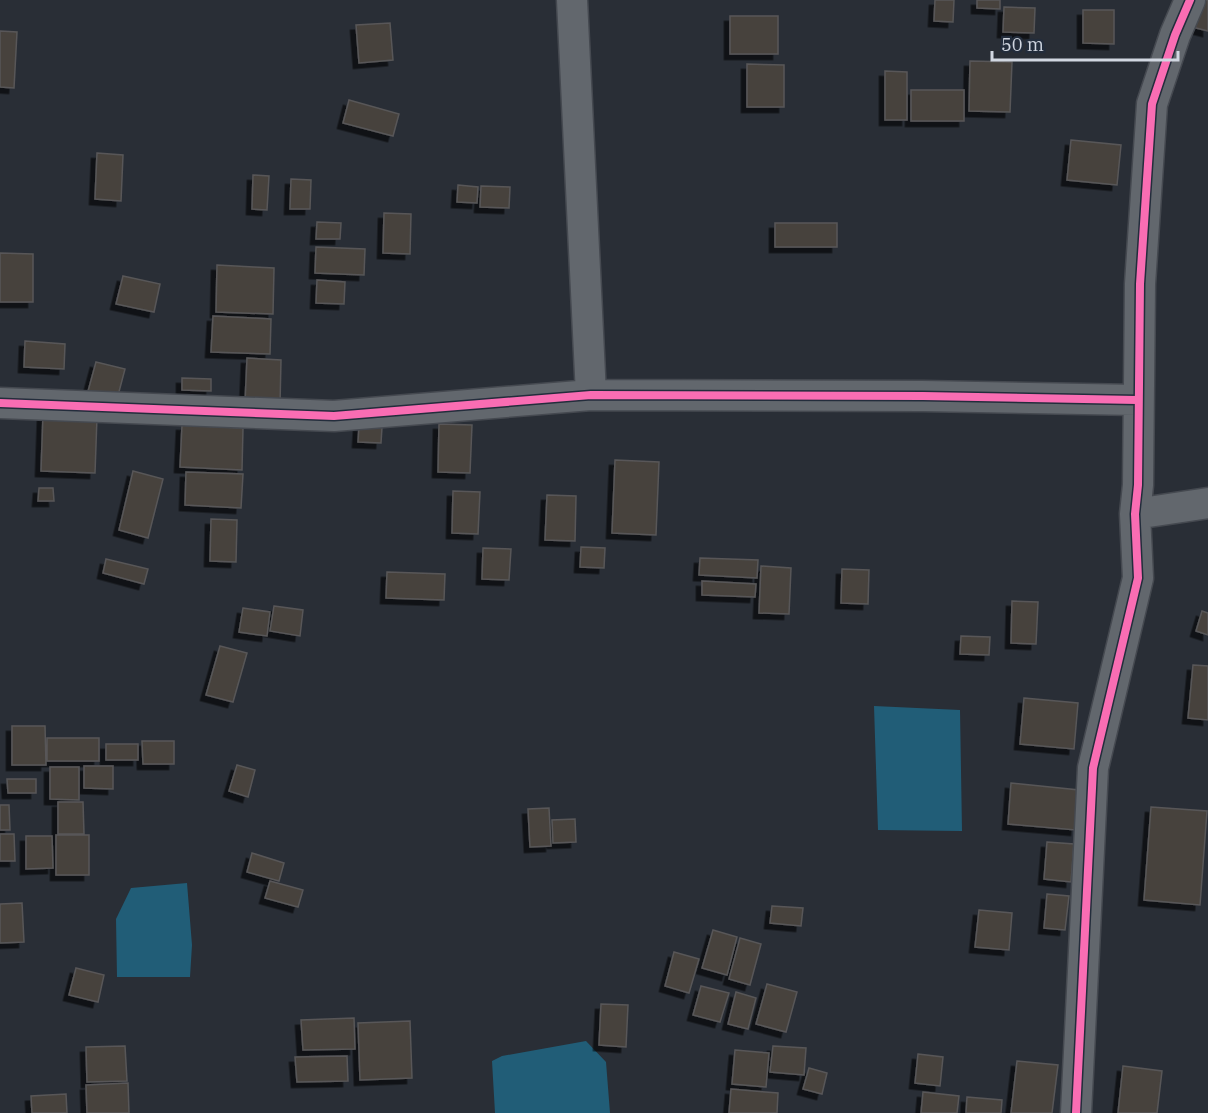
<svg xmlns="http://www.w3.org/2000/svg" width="1208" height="1113" font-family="'IBM Plex Serif',serif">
<defs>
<filter id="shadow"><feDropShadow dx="-5.5" dy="5.5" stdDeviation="0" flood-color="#0009"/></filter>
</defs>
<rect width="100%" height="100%" fill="#292e36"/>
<path fill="#215d77" d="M 874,706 L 960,710 L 962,831 L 878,830 Z
M 187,883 L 192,945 L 190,977 L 117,977 L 116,919 L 131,888 Z
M 586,1041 L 606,1062 L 610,1113 L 495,1113 L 492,1061 L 502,1056 Z"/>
<path fill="#46423d" stroke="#585758" stroke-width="1.5" filter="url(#shadow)" d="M 935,0 L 954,0 L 953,22 L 934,21 Z
M 977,0 L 1000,0 L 1000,9 L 977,8 Z
M 1196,0 L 1208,0 L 1208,31 L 1188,26 Z
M 1004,7 L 1035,8 L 1034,33 L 1003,32 Z
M 1083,10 L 1114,10 L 1114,44 L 1083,43 Z
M 730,16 L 778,16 L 778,54 L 730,54 Z
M 390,23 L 393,60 L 359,63 L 356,25 Z
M 0,31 L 17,32 L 14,88 L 0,87 Z
M 970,61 L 1012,62 L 1010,112 L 969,111 Z
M 747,64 L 784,65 L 784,107 L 747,107 Z
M 885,71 L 907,72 L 907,120 L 885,120 Z
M 911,90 L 964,90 L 964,121 L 911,121 Z
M 349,100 L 399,114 L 393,136 L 343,123 Z
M 1071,140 L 1121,145 L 1117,185 L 1067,180 Z
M 97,153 L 123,155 L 121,201 L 95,199 Z
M 253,175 L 269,176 L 267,210 L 252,209 Z
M 291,179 L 311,180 L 310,209 L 290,209 Z
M 458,185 L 478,187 L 477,203 L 457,202 Z
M 481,186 L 510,187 L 509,208 L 480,207 Z
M 384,213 L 411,214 L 410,254 L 383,253 Z
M 317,222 L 341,223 L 340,239 L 316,239 Z
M 775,223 L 837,223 L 837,247 L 775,247 Z
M 316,247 L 365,249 L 364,275 L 315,273 Z
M 0,253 L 33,254 L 33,302 L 0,302 Z
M 217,265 L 274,268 L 273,314 L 216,312 Z
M 123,276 L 160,284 L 154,312 L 116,304 Z
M 317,280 L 345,282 L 344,304 L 316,303 Z
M 213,316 L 271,319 L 270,354 L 211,352 Z
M 25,341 L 65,344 L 64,369 L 24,367 Z
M 247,358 L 281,360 L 280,404 L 245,403 Z
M 96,362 L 125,369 L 116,403 L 87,395 Z
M 182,378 L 211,379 L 211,391 L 182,390 Z
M 43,415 L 97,417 L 95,473 L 41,471 Z
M 439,424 L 472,425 L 470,473 L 438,472 Z
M 182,425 L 243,428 L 242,470 L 180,467 Z
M 359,426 L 382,427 L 381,443 L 358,442 Z
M 615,460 L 659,462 L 656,535 L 612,533 Z
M 133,471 L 163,479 L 148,538 L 119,530 Z
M 186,472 L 243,474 L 241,508 L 185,505 Z
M 39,488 L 53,488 L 54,501 L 38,501 Z
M 453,491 L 480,492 L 478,534 L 452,533 Z
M 547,495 L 576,496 L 575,541 L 545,540 Z
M 211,519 L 237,520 L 236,562 L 210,561 Z
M 581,547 L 605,548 L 604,568 L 580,567 Z
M 483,548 L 511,549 L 509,580 L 482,579 Z
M 700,558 L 758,560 L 757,578 L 699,575 Z
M 106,559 L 148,569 L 144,584 L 103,573 Z
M 761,566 L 791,568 L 789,614 L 759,613 Z
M 842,569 L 869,570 L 868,604 L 841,603 Z
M 387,572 L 445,574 L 444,600 L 386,598 Z
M 702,581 L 756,584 L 755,597 L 702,595 Z
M 1012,601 L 1038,602 L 1036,644 L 1011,643 Z
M 274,606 L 303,610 L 300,636 L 270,631 Z
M 243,608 L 270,612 L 267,636 L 239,632 Z
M 1202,611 L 1208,613 L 1208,635 L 1196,631 Z
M 961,636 L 990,637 L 989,655 L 960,654 Z
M 220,646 L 247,653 L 233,702 L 206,695 Z
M 1193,665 L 1208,666 L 1208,720 L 1188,718 Z
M 1024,698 L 1078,703 L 1074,749 L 1020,744 Z
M 12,726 L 45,726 L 46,765 L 12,765 Z
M 47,738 L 99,738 L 99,761 L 47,761 Z
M 142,741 L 174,741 L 174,764 L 143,764 Z
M 106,744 L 138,744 L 138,760 L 106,760 Z
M 237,765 L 255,770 L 248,797 L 229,791 Z
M 84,766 L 113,766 L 113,789 L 84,788 Z
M 50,767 L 79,767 L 79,800 L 50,799 Z
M 7,779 L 36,779 L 36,793 L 8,793 Z
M 1011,783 L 1079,790 L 1076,830 L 1008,824 Z
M 58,802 L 83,802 L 84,834 L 58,834 Z
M 0,805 L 9,805 L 10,830 L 0,830 Z
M 1151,807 L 1207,811 L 1200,905 L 1144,900 Z
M 549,808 L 551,846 L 530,847 L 528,809 Z
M 575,819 L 576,842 L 553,843 L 552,820 Z
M 0,834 L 14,834 L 15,861 L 0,861 Z
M 56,835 L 89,835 L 89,875 L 56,875 Z
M 26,836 L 52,836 L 53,868 L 26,869 Z
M 1047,842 L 1074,844 L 1071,882 L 1044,879 Z
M 252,853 L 284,863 L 279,881 L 247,872 Z
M 270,881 L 303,890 L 298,907 L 265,898 Z
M 1047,894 L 1069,896 L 1065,930 L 1044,928 Z
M 22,903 L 24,942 L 0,943 L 0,904 Z
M 772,906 L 803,908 L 801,926 L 770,923 Z
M 979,910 L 1012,913 L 1009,950 L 975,947 Z
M 713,930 L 737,937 L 727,975 L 702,968 Z
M 740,938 L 761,944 L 750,985 L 729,979 Z
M 674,952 L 699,959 L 689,993 L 665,986 Z
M 76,968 L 104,975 L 98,1002 L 69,995 Z
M 767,984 L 797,992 L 786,1032 L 756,1024 Z
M 701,986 L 729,993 L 720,1022 L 693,1015 Z
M 736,992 L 756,998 L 748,1029 L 728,1024 Z
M 601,1004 L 628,1005 L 626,1047 L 599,1045 Z
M 354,1018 L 355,1049 L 303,1050 L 301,1020 Z
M 410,1021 L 412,1078 L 360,1080 L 358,1023 Z
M 125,1046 L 127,1081 L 87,1082 L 86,1047 Z
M 773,1046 L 806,1048 L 804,1075 L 770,1072 Z
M 735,1050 L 769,1053 L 766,1087 L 732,1084 Z
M 918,1054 L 943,1057 L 940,1086 L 915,1083 Z
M 347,1056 L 348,1081 L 297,1082 L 295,1057 Z
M 1017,1061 L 1058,1065 L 1052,1113 L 1011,1113 Z
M 1123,1066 L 1162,1071 L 1157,1113 L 1118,1113 Z
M 809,1068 L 827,1073 L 822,1094 L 803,1089 Z
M 128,1083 L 129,1113 L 87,1113 L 86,1085 Z
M 731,1089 L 778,1093 L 777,1113 L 729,1113 Z
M 923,1092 L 959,1096 L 957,1113 L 921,1113 Z
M 66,1094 L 67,1113 L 32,1113 L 31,1096 Z
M 967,1097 L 1002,1100 L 1001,1113 L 966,1113 Z"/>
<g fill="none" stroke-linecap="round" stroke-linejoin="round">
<g stroke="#454950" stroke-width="33">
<path id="minor" d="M 572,0 L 591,395
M 0,403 L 334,416 L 591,395 L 923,396 L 1137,400
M 1135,514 L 1208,503
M 1076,1113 L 1093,768 L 1138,578 L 1135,514 L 1138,485 L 1140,284 L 1152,104 L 1175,35 L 1190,0"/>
</g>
<use href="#minor" stroke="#62676d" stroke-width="30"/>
<g stroke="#232d3c" stroke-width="11">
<path id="cycleway" d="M 0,403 L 334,416 L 591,395 L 923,396 L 1137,400
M 1076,1113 L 1093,768 L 1138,578 L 1135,514 L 1138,485 L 1140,284 L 1152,104 L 1175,35 L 1190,0"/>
</g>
<use href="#cycleway" stroke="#f96db3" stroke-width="8"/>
</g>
<path d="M992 51v9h186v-9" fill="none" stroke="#d1d7e1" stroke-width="3"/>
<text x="1001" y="51" font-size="18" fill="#d1d7e1" stroke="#232d3c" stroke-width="4.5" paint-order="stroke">50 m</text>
</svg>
